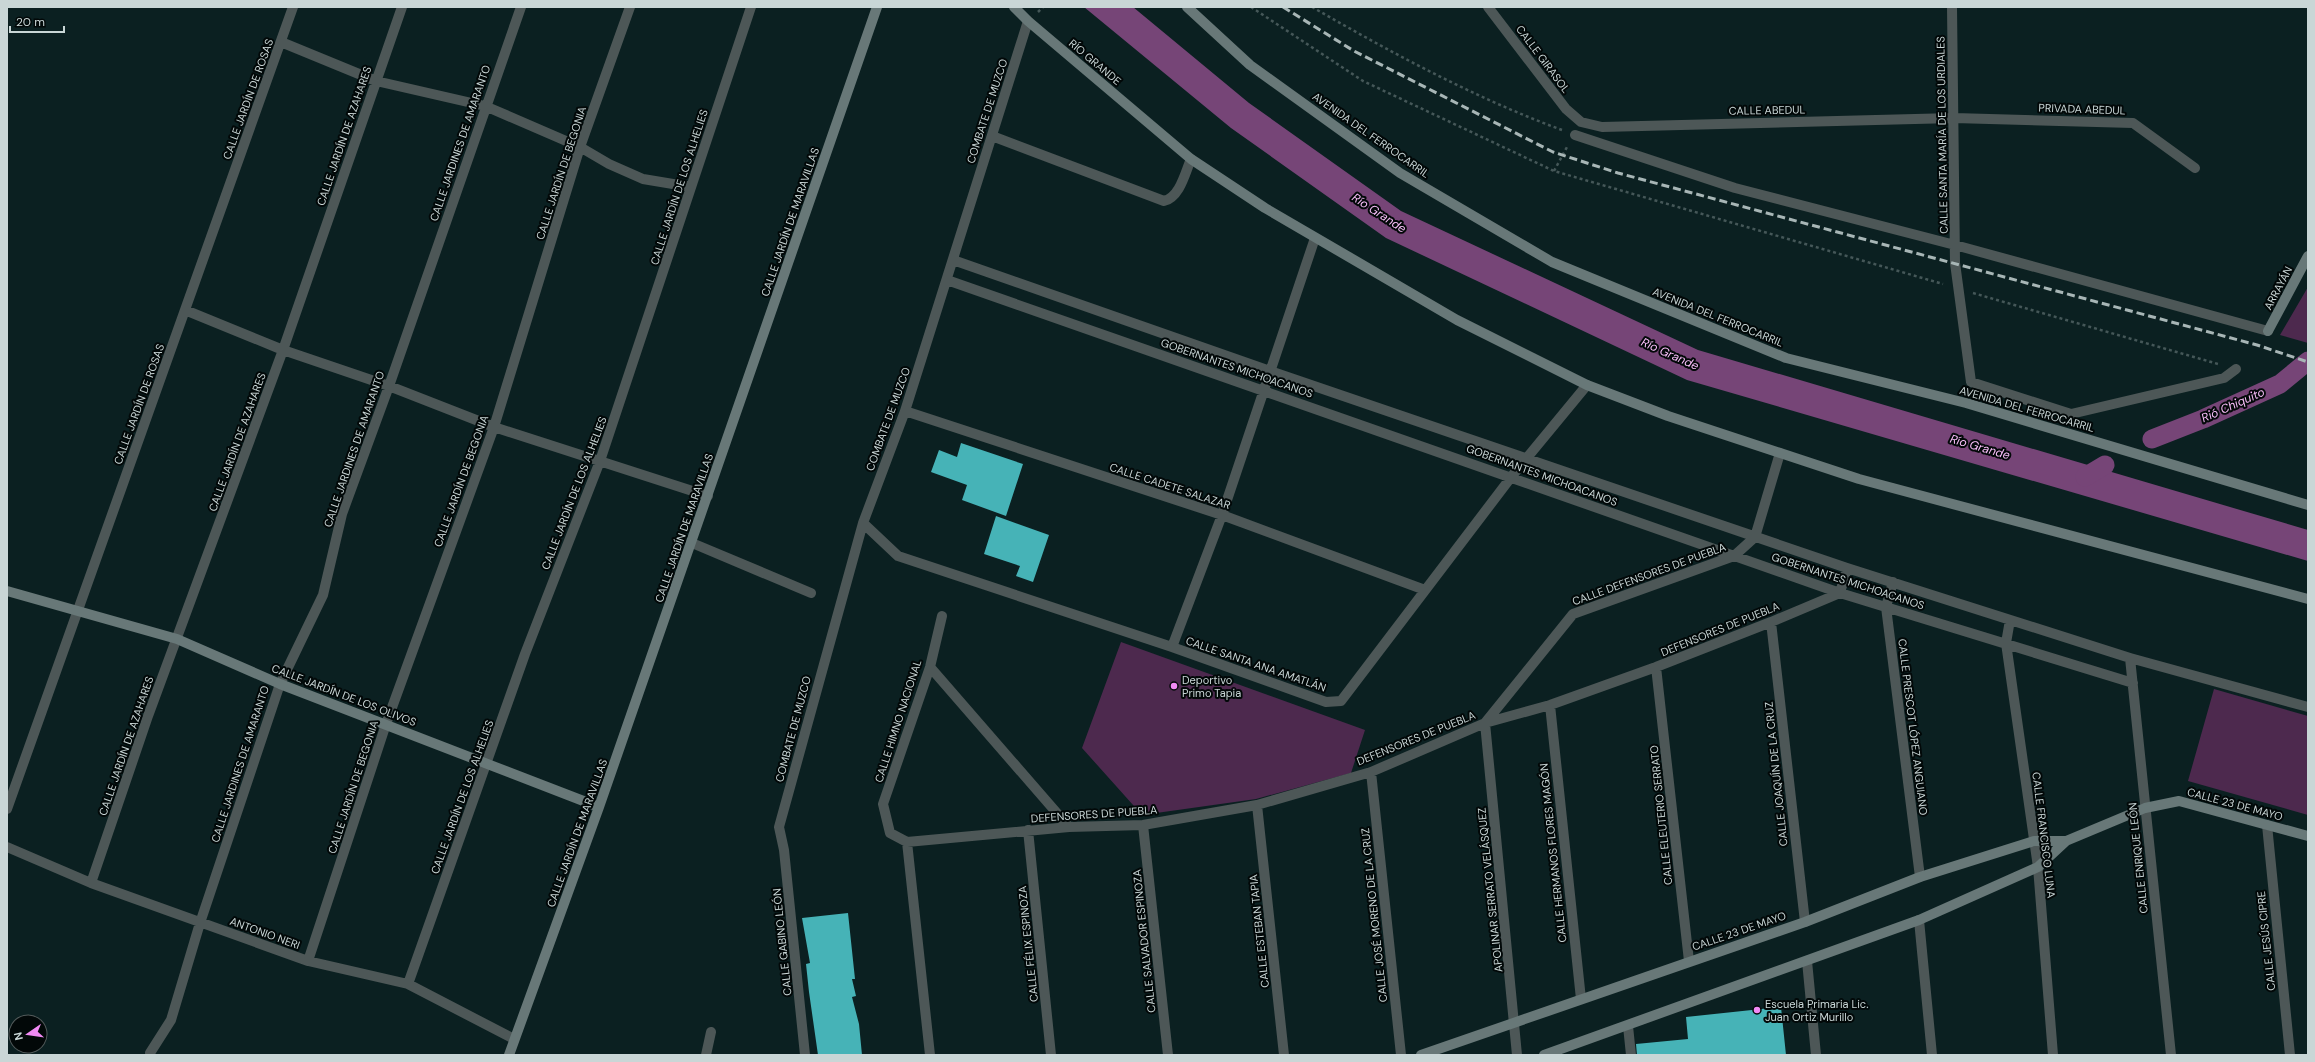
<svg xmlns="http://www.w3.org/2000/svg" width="2315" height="1062" font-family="'DM Sans',sans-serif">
<rect width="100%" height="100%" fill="#0b2021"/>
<path fill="#4d294e" d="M 2308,287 L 2308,343 L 2280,335 Z
M 1121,642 L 1365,730 L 1351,773 L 1256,799 L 1142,815 L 1082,748 Z
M 2214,689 L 2308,716 L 2308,815 L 2188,781 Z"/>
<path fill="#764577" d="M 1084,7 L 1133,7 L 1249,103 L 1401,211 L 1698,350 L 2308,530 L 2308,561 L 1687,380 L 1386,238 L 1231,128 Z"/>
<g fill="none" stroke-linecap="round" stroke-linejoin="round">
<path stroke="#764577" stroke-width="19" d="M 2152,439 L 2203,419 L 2280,384 L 2308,361
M 2085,477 L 2105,465"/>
</g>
<path fill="#46b3b7" d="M 961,443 L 1023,464 L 1006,516 L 962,500 L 967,485 L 931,472 L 939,450 L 957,457 Z
M 996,516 L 1049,535 L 1033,582 L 1016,576 L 1020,566 L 984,554 Z
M 848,913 L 855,979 L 852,979 L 856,996 L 852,997 L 859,1024 L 862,1055 L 818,1055 L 809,992 L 806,964 L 810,963 L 802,918 Z
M 1781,1007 L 1786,1055 L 1637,1055 L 1636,1044 L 1688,1039 L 1686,1017 Z"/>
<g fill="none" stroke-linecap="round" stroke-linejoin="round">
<path stroke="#455758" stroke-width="2.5" stroke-dasharray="3 3" stroke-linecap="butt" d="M 1251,7 L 1363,81 L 1554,171 L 1943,284
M 1312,7 C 1392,53 1475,98 1562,130
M 1038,12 L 1043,7
M 1554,171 L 1567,147
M 1973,293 L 2218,364"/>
<path stroke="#4d5757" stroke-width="10" d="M 1488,7 L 1566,109 L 1581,122 L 1602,127 L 1954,118 L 2133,123 L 2195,168
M 1952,7 L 1955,263 L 1971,382 L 2071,414 L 2224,378 L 2236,369
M 281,42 L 376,81 L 485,106 L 580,147 L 609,164 L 643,179 L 691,187
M 1575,135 L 1735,188 L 1955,245 L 2268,331
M 992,136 L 1164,201 C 1180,197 1185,173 1191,159
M 953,260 L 1270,371 L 1847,568 L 2130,658 L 2308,707
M 947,280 L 1840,593 L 2133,683
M 185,310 L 283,350 L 389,386 L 494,427 L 708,496
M 905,411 L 1222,515 L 1425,590
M 863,523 L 898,556 L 1172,647 L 1326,702 L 1341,701 L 1512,476 L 1587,385
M 692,543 L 811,593
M 1893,582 L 1886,607 L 1920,877
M 942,616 L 930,667 L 883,804 L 890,833 L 907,842 L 1069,827 L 1143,825 L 1257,805 L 1371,772 L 1485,723 L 1550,705 L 1656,667 L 1771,622 L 1840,593 L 1847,568
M 2010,620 L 2006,643 L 2038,867 L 2053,1055
M 1771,622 L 1805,922
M 1172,647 L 1222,515 L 1315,238
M 2130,658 L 2171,1055
M 930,667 L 1069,827
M 1656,667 L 1689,961
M 1550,705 L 1581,999
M 1485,723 L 1573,614 L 1734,556 L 1755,537 L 1780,453
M 1485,723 L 1517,1055
M 1371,772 L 1401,1055
M 1257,805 L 1284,1055
M 7,809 L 293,7
M 1143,825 L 1168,1055
M 2267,825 L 2290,1055
M 1028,830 L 1051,1055
M 907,842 L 930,1055
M 7,847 L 91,883 L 308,961 L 408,984 L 514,1039
M 91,883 L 148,716 L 283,350 L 402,7
M 1919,920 L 1932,1055
M 308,961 L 386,724 L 494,427 L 580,147 L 630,7
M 1807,961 L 1816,1055
M 408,984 L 525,654 L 600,461 L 751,7
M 1628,1026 L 1631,1055
M 150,1053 L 171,1020 L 200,923 L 280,684 L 323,595 L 342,514 L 389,386 L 521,7
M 706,1055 L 711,1032
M 805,1055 L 784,850 L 779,827 L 863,523 L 905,411 L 1028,21"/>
<path stroke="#687878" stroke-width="10" d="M 1014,7 L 1028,21 L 1191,159 L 1265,208 L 1457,320 L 1587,385 L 1668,416 L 1859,479 L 2308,599
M 1187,7 L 1250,65 L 1400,173 L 1552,262 L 1786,358 L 1966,403 L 2308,505
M 2268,331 L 2308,256
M 7,591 L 177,639 L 280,684 L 599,807
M 509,1055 L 599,807 L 877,7
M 1421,1055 L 1805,922 L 1920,877 L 2034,841 L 2066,841
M 1544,1055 L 1919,920 L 2038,867 L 2066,841 L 2145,808 L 2179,801 L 2308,836"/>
<path stroke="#a8b6b6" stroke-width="3" stroke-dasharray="8 4" stroke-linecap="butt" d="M 1283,7 L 1354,51 L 1553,152 L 1618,173 L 2257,345 L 2308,362"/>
</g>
<g fill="#f18af4" stroke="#020808" stroke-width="1.5">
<circle cx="1174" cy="686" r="4"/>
<circle cx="1757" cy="1010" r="4"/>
</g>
<g text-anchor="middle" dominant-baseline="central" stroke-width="4" stroke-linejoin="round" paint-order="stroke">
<g font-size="11" fill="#c9d6d6" stroke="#020808">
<text transform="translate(1543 59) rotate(53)">CALLE GIRASOL</text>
<text transform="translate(1095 62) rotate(40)">RÍO GRANDE</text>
<text transform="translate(248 99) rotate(-70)">CALLE JARDÍN DE ROSAS</text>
<text transform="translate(2082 109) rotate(2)">PRIVADA ABEDUL</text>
<text transform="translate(1767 110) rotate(-1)">CALLE ABEDUL</text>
<text transform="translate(987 111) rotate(-72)">COMBATE DE MUZCO</text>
<text transform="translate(1371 135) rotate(35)">AVENIDA DEL FERROCARRIL</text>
<text transform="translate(1942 135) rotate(-91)">CALLE SANTA MARÍA DE LOS URDIALES</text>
<text transform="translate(344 136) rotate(-71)">CALLE JARDÍN DE AZAHARES</text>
<text transform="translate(460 143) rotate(-71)">CALLE JARDINES DE AMARANTO</text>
<text transform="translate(561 173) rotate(-72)">CALLE JARDÍN DE BEGONIA</text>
<text transform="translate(679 187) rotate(-72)">CALLE JARDÍN DE LOS ALHELIES</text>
<text transform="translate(790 222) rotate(-71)">CALLE JARDÍN DE MARAVILLAS</text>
<text transform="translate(2278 288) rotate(-62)">ARRAYÁN</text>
<text transform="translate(1718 317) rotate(22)">AVENIDA DEL FERROCARRIL</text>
<text transform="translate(1237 368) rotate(19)">GOBERNANTES MICHOACANOS</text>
<text transform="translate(139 404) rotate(-70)">CALLE JARDÍN DE ROSAS</text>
<text transform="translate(2027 409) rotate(16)">AVENIDA DEL FERROCARRIL</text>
<text transform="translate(888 419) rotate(-70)">COMBATE DE MUZCO</text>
<text transform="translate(237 442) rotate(-70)">CALLE JARDÍN DE AZAHARES</text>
<text transform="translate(354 449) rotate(-71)">CALLE JARDINES DE AMARANTO</text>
<text transform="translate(1542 475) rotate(20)">GOBERNANTES MICHOACANOS</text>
<text transform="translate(461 481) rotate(-70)">CALLE JARDÍN DE BEGONIA</text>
<text transform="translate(1170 486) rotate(18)">CALLE CADETE SALAZAR</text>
<text transform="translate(574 493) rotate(-69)">CALLE JARDÍN DE LOS ALHELIES</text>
<text transform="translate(684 528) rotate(-71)">CALLE JARDÍN DE MARAVILLAS</text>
<text transform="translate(1649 574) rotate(-20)">CALLE DEFENSORES DE PUEBLA</text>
<text transform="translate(1848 581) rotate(18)">GOBERNANTES MICHOACANOS</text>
<text transform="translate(1720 629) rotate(-22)">DEFENSORES DE PUEBLA</text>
<text transform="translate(1256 664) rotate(19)">CALLE SANTA ANA AMATLÁN</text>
<text transform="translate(344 695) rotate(21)">CALLE JARDÍN DE LOS OLIVOS</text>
<text transform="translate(898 721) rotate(-72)">CALLE HIMNO NACIONAL</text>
<text transform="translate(1913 727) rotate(83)">CALLE PRESCOT LÓPEZ ANGUIANO</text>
<text transform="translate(793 729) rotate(-75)">COMBATE DE MUZCO</text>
<text transform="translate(1416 738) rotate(-22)">DEFENSORES DE PUEBLA</text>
<text transform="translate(126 746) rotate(-71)">CALLE JARDÍN DE AZAHARES</text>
<text transform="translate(240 764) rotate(-72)">CALLE JARDINES DE AMARANTO</text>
<text transform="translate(1776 774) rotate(-96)">CALLE JOAQUÍN DE LA CRUZ</text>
<text transform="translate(353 787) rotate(-72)">CALLE JARDÍN DE BEGONIA</text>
<text transform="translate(462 797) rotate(-70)">CALLE JARDÍN DE LOS ALHELIES</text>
<text transform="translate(2235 804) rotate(15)">CALLE 23 DE MAYO</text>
<text transform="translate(1094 814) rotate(-4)">DEFENSORES DE PUEBLA</text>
<text transform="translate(1661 815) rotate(-96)">CALLE ELEUTERIO SERRATO</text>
<text transform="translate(577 833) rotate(-70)">CALLE JARDÍN DE MARAVILLAS</text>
<text transform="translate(2044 835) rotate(83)">CALLE FRANCISCO LUNA</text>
<text transform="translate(1553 853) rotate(-96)">CALLE HERMANOS FLORES MAGÓN</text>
<text transform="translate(2138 858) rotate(-96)">CALLE ENRIQUE LEÓN</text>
<text transform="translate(1490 890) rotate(-96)">APOLINAR SERRATO VELÁSQUEZ</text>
<text transform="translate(1374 915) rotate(-96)">CALLE JOSÉ MORENO DE LA CRUZ</text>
<text transform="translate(1259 931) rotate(-96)">CALLE ESTEBAN TAPIA</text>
<text transform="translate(1739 931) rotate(-19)">CALLE 23 DE MAYO</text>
<text transform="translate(265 933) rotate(20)">ANTONIO NERI</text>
<text transform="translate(1144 941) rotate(-96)">CALLE SALVADOR ESPINOZA</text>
<text transform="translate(2266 941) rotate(-96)">CALLE JESÚS CIPRE</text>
<text transform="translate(782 942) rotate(-96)">CALLE GABINO LEÓN</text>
<text transform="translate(1028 944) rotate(-96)">CALLE FÉLIX ESPINOZA</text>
</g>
<g font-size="11" fill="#c9d6d6" stroke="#020808" text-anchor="start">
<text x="1182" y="680">Deportivo<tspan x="1182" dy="13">Primo Tapia</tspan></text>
<text x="1765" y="1004">Escuela Primaria Lic.<tspan x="1765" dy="13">Juan Ortiz Murillo</tspan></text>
</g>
<g font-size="12" font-style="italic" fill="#fabffa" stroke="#020808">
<text transform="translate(1379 213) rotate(33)">Río Grande</text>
<text transform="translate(1670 354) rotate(24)">Río Grande</text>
<text transform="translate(2233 405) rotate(-24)">Rió Chiquito</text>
<text transform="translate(1980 447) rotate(16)">Río Grande</text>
</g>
</g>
<rect width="2315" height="1062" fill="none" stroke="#c9d6d6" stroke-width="16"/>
<g transform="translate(28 1034) rotate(257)"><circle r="19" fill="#020808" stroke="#525a5a"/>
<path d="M0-3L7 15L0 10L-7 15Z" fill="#f18af4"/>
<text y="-6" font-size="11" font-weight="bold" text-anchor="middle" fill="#c9d6d6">N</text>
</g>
<path d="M10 26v6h54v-6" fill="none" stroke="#c9d6d6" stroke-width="2"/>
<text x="16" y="26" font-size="12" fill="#c9d6d6" stroke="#020808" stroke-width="3" paint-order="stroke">20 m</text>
</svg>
